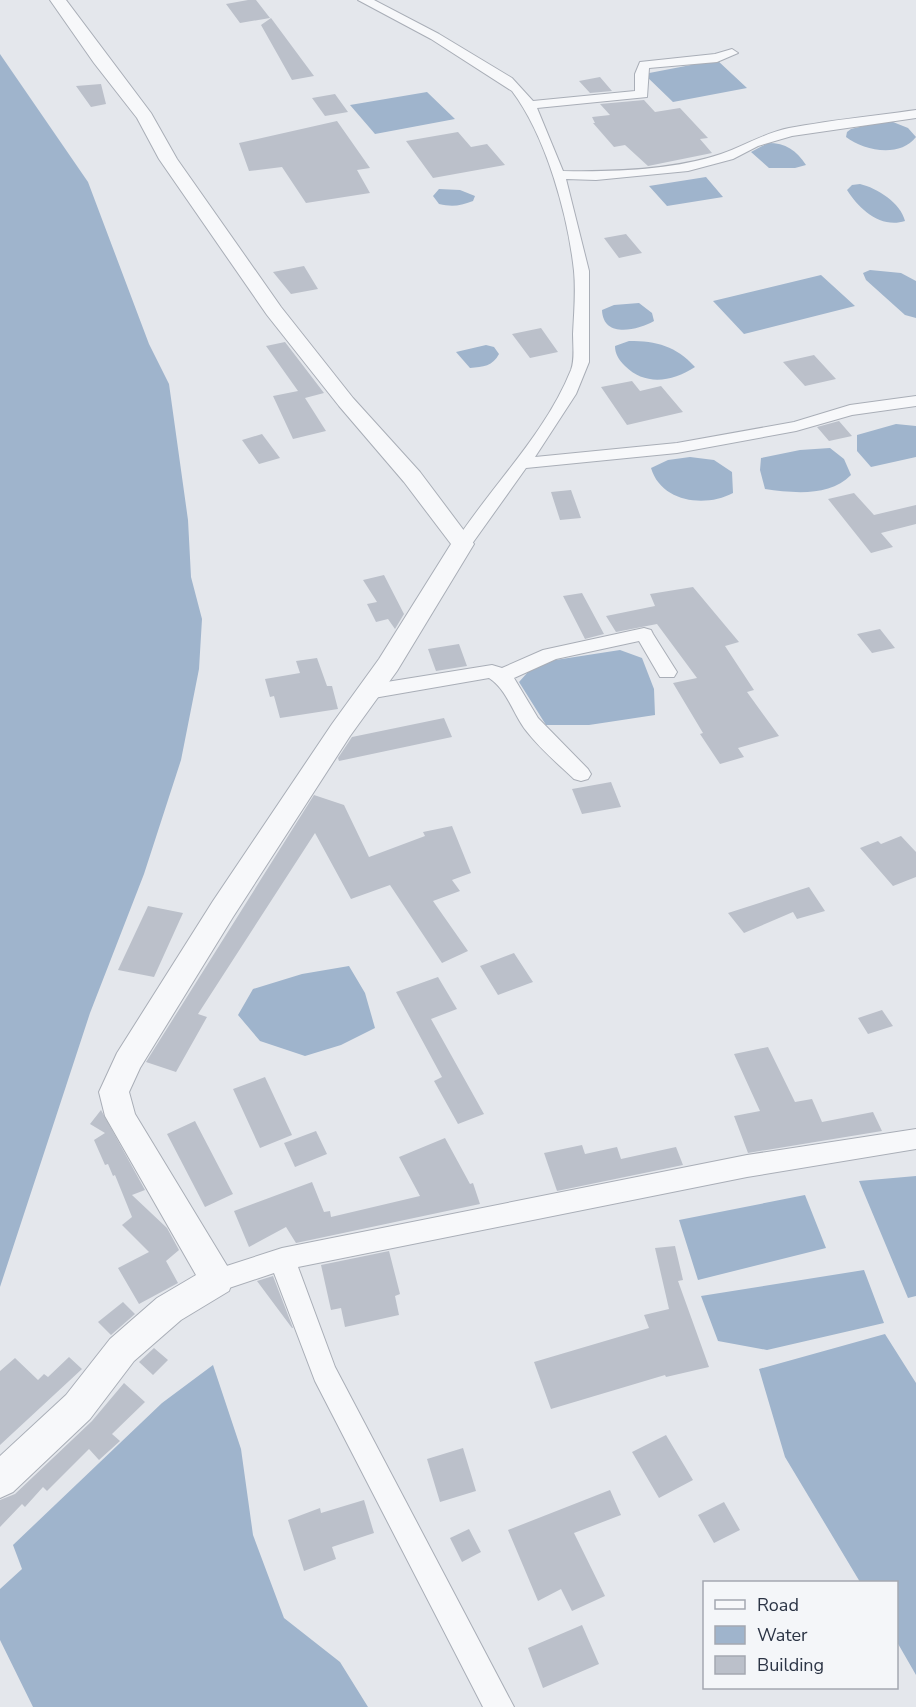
<svg xmlns="http://www.w3.org/2000/svg" width="916" height="1707" font-family="'Nunito Sans',sans-serif">
<rect width="100%" height="100%" fill="#e4e7ec"/>
<path fill="#9fb4cc" d="M 0,54 L 88,182 L 149,344 L 169,384 L 188,520 L 191,577 L 202,619 L 199,669 L 181,760 L 144,874 L 90,1013 L 0,1287 Z
M 717,60 L 747,88 L 673,102 L 644,74 Z
M 427,92 L 455,119 L 375,134 L 350,105 Z
M 888,120 L 908,128 L 916,137 C 900,158 864,151 846,137 L 847,132 L 851,129 Z
M 768,143 C 786,143 796,150 806,165 L 795,168 L 769,168 L 751,152 Z
M 706,177 L 723,197 L 667,206 L 649,186 Z
M 860,184 C 877,188 901,203 905,221 C 881,229 859,209 847,190 L 852,185 Z
M 439,189 L 460,190 L 475,196 L 473,201 C 460,206 452,207 439,204 L 433,196 Z
M 870,270 L 901,273 L 916,281 L 916,318 L 905,315 L 866,280 L 863,273 Z
M 821,275 L 855,306 L 744,334 L 713,301 Z
M 639,303 L 652,313 L 654,321 C 638,330 603,339 602,310 L 614,305 Z
M 629,341 C 657,341 676,346 695,367 C 672,382 645,386 625,366 C 619,360 615,354 615,346 Z
M 486,345 L 494,347 L 499,354 C 493,366 483,367 470,368 L 456,352 Z
M 896,424 L 916,426 L 916,457 L 871,467 L 857,451 L 857,435 Z
M 830,448 L 844,459 L 851,475 C 830,497 793,493 765,489 L 760,470 L 761,458 L 800,450 Z
M 690,457 L 714,460 L 732,472 L 733,493 C 705,508 661,502 651,468 L 668,460 Z
M 620,650 L 642,658 L 654,689 L 655,715 L 589,725 L 546,725 L 519,682 L 536,663 Z
M 349,966 L 365,993 L 375,1028 L 341,1045 L 305,1056 L 260,1041 L 238,1015 L 253,989 L 302,974 Z
M 916,1176 L 916,1296 L 908,1298 L 859,1181 Z
M 805,1195 L 826,1248 L 698,1280 L 679,1220 Z
M 864,1270 L 884,1323 L 767,1350 L 718,1341 L 701,1296 Z
M 885,1334 L 916,1383 L 916,1675 L 897,1642 L 896,1582 L 860,1582 L 785,1457 L 759,1369 Z
M 213,1365 L 241,1449 L 253,1535 L 284,1618 L 340,1662 L 368,1707 L 33,1707 L 0,1640 L 0,1589 L 22,1569 L 13,1545 L 162,1403 Z"/>
<path fill="#bbc0ca" d="M 248,0 L 256,0 L 270,18 L 240,23 L 226,4 Z
M 271,18 L 314,76 L 292,80 L 261,25 Z
M 600,77 L 612,91 L 590,93 L 579,81 Z
M 101,84 L 106,104 L 91,107 L 76,86 Z
M 335,94 L 348,112 L 325,116 L 312,98 Z
M 644,100 L 655,112 L 680,108 L 708,138 L 700,139 L 712,153 L 648,166 L 625,145 L 614,147 L 593,123 L 595,123 L 592,117 L 610,115 L 600,104 Z
M 337,121 L 370,168 L 357,170 L 370,193 L 306,203 L 282,167 L 249,171 L 239,143 Z
M 458,132 L 471,147 L 487,144 L 505,165 L 433,178 L 406,141 Z
M 626,234 L 642,253 L 619,258 L 604,238 Z
M 304,266 L 318,289 L 291,294 L 273,272 Z
M 541,328 L 558,352 L 530,358 L 512,334 Z
M 285,342 L 324,393 L 305,398 L 326,431 L 293,439 L 273,396 L 298,391 L 266,346 Z
M 814,355 L 836,379 L 805,386 L 783,362 Z
M 632,381 L 640,391 L 661,386 L 683,412 L 627,425 L 601,387 Z
M 839,421 L 852,436 L 829,441 L 817,427 Z
M 262,434 L 280,458 L 259,464 L 242,440 Z
M 571,490 L 581,518 L 560,520 L 551,492 Z
M 854,493 L 874,515 L 916,505 L 916,524 L 881,533 L 893,547 L 871,553 L 828,499 Z
M 384,575 L 404,614 L 395,629 L 388,619 L 376,622 L 367,604 L 377,602 L 363,580 Z
M 693,587 L 739,642 L 725,646 L 754,690 L 747,692 L 779,736 L 738,748 L 744,757 L 720,764 L 700,734 L 703,733 L 673,683 L 697,678 L 657,624 L 616,632 L 606,616 L 655,606 L 650,594 Z
M 582,593 L 604,634 L 585,639 L 563,596 Z
M 880,629 L 895,648 L 872,653 L 857,634 Z
M 459,644 L 467,666 L 436,671 L 428,649 Z
M 317,658 L 327,686 L 332,686 L 338,709 L 280,718 L 274,696 L 270,697 L 265,679 L 300,673 L 296,661 Z
M 444,718 L 452,737 L 339,761 L 338,758 L 352,737 Z
M 611,782 L 621,807 L 582,814 L 572,789 Z
M 314,795 L 344,805 L 369,857 L 425,836 L 423,832 L 452,826 L 471,873 L 452,880 L 460,891 L 433,901 L 468,951 L 442,963 L 390,885 L 351,899 L 315,833 L 198,1014 L 207,1017 L 176,1072 L 146,1062 Z
M 901,836 L 916,852 L 916,877 L 893,886 L 860,848 L 878,841 L 881,844 Z
M 809,887 L 825,911 L 797,919 L 793,912 L 744,933 L 728,913 Z
M 148,906 L 183,913 L 154,977 L 118,970 Z
M 514,953 L 533,982 L 498,995 L 480,966 Z
M 438,977 L 457,1009 L 431,1019 L 484,1114 L 458,1124 L 434,1081 L 442,1077 L 396,992 Z
M 882,1010 L 893,1026 L 868,1034 L 858,1018 Z
M 768,1047 L 795,1102 L 812,1099 L 822,1122 L 873,1112 L 882,1131 L 748,1153 L 734,1116 L 760,1111 L 734,1054 Z
M 265,1077 L 292,1135 L 260,1148 L 233,1089 Z
M 101,1110 L 145,1190 L 132,1195 L 167,1228 L 179,1250 L 166,1261 L 178,1283 L 139,1304 L 118,1268 L 149,1252 L 122,1225 L 132,1217 L 115,1175 L 113,1176 L 108,1164 L 105,1165 L 94,1140 L 105,1133 L 90,1124 Z
M 195,1121 L 233,1194 L 205,1207 L 167,1134 Z
M 316,1131 L 327,1154 L 295,1167 L 284,1143 Z
M 445,1138 L 470,1184 L 473,1183 L 480,1204 L 296,1243 L 286,1227 L 249,1247 L 234,1211 L 312,1182 L 324,1212 L 330,1211 L 331,1217 L 420,1196 L 399,1157 Z
M 582,1145 L 585,1154 L 617,1147 L 621,1159 L 676,1147 L 683,1165 L 557,1191 L 544,1153 Z
M 675,1246 L 683,1280 L 678,1281 L 709,1367 L 666,1377 L 665,1375 L 551,1409 L 534,1362 L 649,1328 L 644,1315 L 669,1309 L 655,1248 Z
M 389,1251 L 400,1294 L 395,1296 L 399,1315 L 345,1327 L 341,1308 L 331,1310 L 321,1265 Z
M 273,1276 L 293,1328 L 292,1328 L 257,1281 Z
M 123,1302 L 135,1314 L 111,1335 L 98,1322 Z
M 154,1348 L 168,1360 L 153,1375 L 139,1362 Z
M 69,1357 L 82,1369 L 0,1445 L 0,1371 L 15,1358 L 38,1380 L 44,1374 L 48,1377 Z
M 124,1383 L 145,1402 L 112,1434 L 120,1441 L 99,1460 L 89,1449 L 47,1491 L 43,1487 L 25,1507 L 22,1504 L 0,1527 L 0,1500 L 15,1494 L 92,1421 Z
M 666,1435 L 693,1480 L 659,1498 L 632,1452 Z
M 463,1448 L 476,1491 L 440,1502 L 427,1459 Z
M 610,1490 L 621,1515 L 574,1533 L 605,1596 L 572,1611 L 561,1589 L 538,1601 L 508,1530 Z
M 364,1500 L 374,1533 L 332,1547 L 336,1559 L 304,1571 L 288,1520 L 320,1508 L 321,1513 Z
M 724,1502 L 740,1530 L 714,1543 L 698,1515 Z
M 469,1529 L 481,1552 L 462,1562 L 450,1538 Z
M 582,1625 L 599,1664 L 543,1688 L 528,1648 Z"/>
<g fill="none" stroke-linecap="round" stroke-linejoin="round">
<g stroke="#a9aeb7" stroke-width="2">
<path id="minor" d="M 358,0 L 374,0 L 439,34 L 512,78 L 533,101 L 635,91 L 635,74 L 640,62 L 715,54 L 732,49 L 738,53 L 717,62 L 649,68 L 647,97 L 537,108 L 563,171 C 615,172 673,170 721,154 C 745,146 764,133 789,128 C 831,120 874,116 916,110 L 916,118 L 792,136 L 758,146 L 733,159 L 688,171 L 596,180 L 566,179 L 589,271 L 589,362 L 576,394 L 535,457 L 677,443 L 794,422 L 850,405 L 916,396 L 916,406 L 852,415 L 796,431 L 677,453 L 526,468 L 469,548 L 457,548 L 454,544 C 491,486 545,435 571,370 C 575,359 573,346 573,334 C 574,313 576,292 574,271 C 568,215 546,136 512,91 L 431,39 Z
M 644,628 L 651,630 L 653,634 L 677,672 L 674,677 L 660,677 L 639,641 L 556,659 L 514,678 L 538,718 L 588,769 L 591,774 L 588,779 L 581,781 L 574,779 C 557,763 538,747 524,728 C 512,711 507,690 489,678 L 368,699 L 361,697 L 358,692 L 361,687 L 368,685 L 492,665 L 502,668 L 543,650 Z
M 916,1129 L 916,1149 L 747,1177 L 298,1267 L 335,1367 L 514,1707 L 483,1707 L 315,1381 L 274,1273 L 217,1292 L 208,1288 L 204,1280 L 208,1272 L 282,1248 L 747,1155 Z"/>
</g>
<g stroke="#a9aeb7" stroke-width="2">
<path id="tertiary" d="M 50,0 L 66,0 L 151,113 L 177,159 L 281,307 L 353,398 L 420,472 L 474,544 L 397,671 L 350,736 L 233,917 L 140,1068 L 129,1092 L 135,1114 L 229,1269 L 233,1280 L 229,1291 L 181,1320 L 134,1361 L 90,1419 L 13,1492 L 0,1498 L 0,1456 L 66,1395 L 110,1339 L 157,1298 L 196,1275 L 105,1116 L 99,1092 L 117,1053 L 213,901 L 332,724 L 379,659 L 451,544 L 404,482 L 339,406 L 267,315 L 159,159 L 137,118 L 94,63 Z"/>
</g>
<use href="#minor" fill="#f7f8fa" fill-rule="evenodd"/>
<use href="#tertiary" fill="#f7f8fa" fill-rule="evenodd"/>
</g>
<rect x="703" y="1581" width="195" height="108" fill="#f4f6f9" stroke="#a4a8b1" stroke-width="1.5"/>
<rect x="715" y="1600" width="30" height="9" fill="#f7f8fa" stroke="#a4a8b1" stroke-width="1.5"/>
<text x="757" y="1611" font-size="18" fill="#2b3445">Road</text>
<rect x="715" y="1626" width="30" height="18" fill="#9fb4cc" stroke="#a4a8b1" stroke-width="1.5"/>
<text x="757" y="1641" font-size="18" fill="#2b3445">Water</text>
<rect x="715" y="1656" width="30" height="18" fill="#bbc0ca" stroke="#a4a8b1" stroke-width="1.5"/>
<text x="757" y="1671" font-size="18" fill="#2b3445">Building</text>
</svg>
